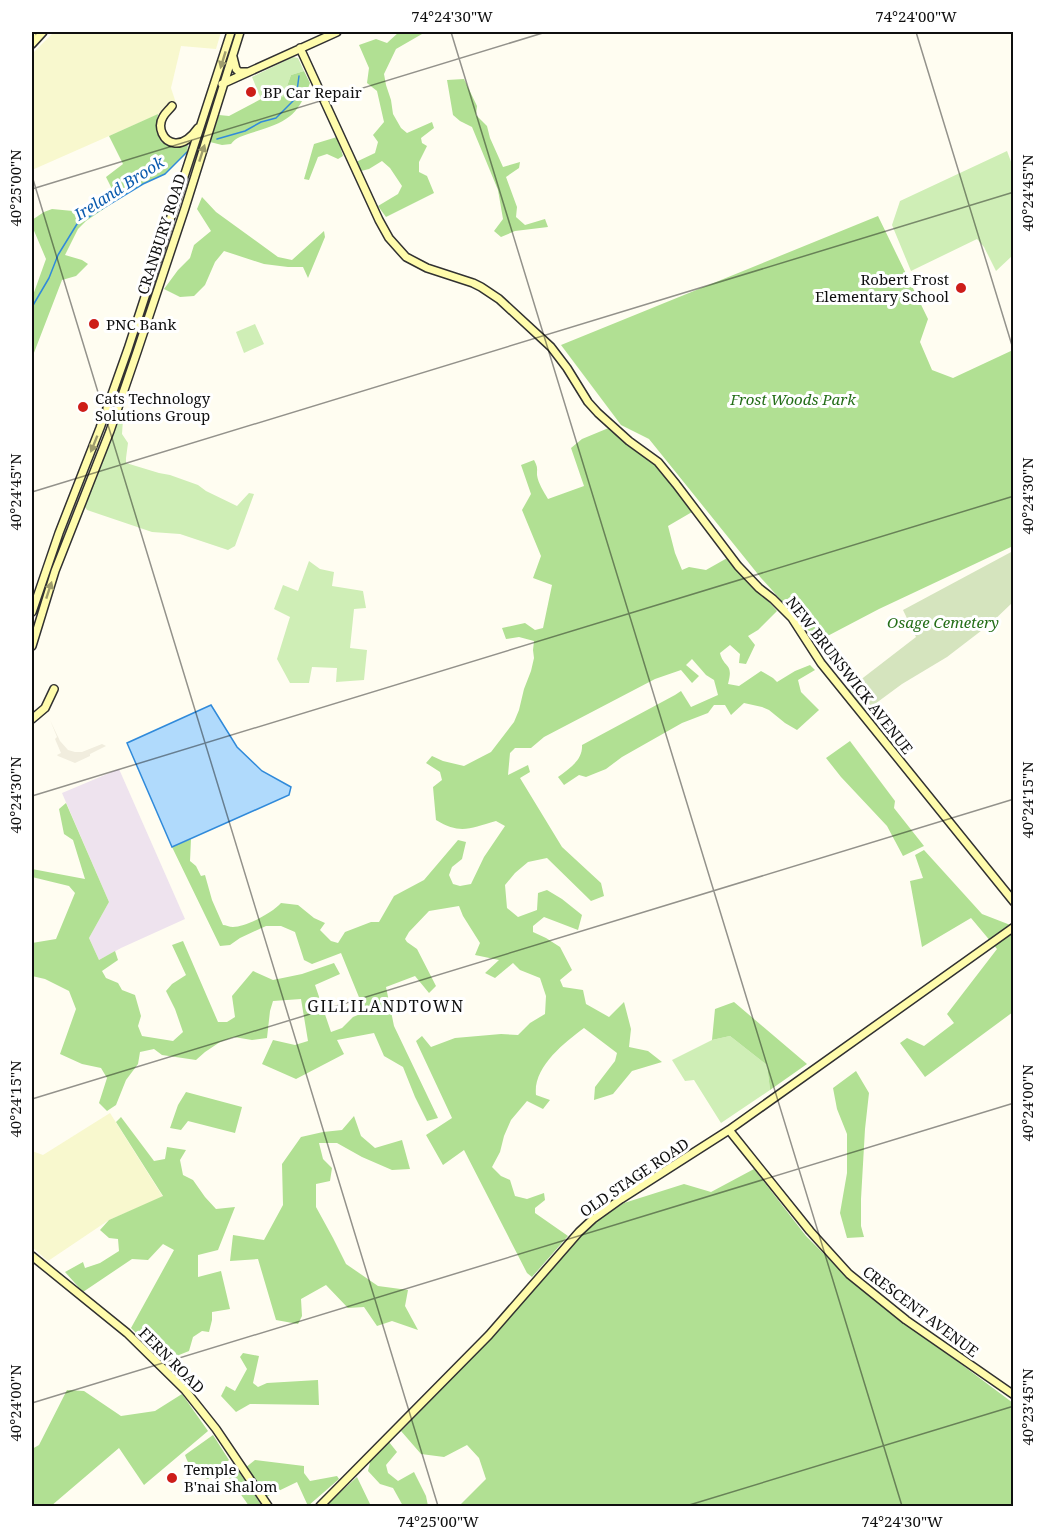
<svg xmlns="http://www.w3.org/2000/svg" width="1045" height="1538" font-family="'Noto Serif',serif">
<rect width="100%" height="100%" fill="#fffdf1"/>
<path fill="#eee3ee" d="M 119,769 L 185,919 L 121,948 L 99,960 L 89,938 L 109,902 L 62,793 Z"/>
<path fill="#f8f8ce" d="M 54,32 L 221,32 L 216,49 L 181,46 L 171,88 L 177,106 L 32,170 L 32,54 Z
M 110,1113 L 163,1197 L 109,1220 L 48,1261 L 32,1247 L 32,1151 L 43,1155 Z"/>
<path fill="#cfeeb6" d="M 293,57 L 298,58 L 304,71 L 291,75 L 283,97 L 261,99 L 252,77 Z
M 1007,151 L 1013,167 L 1014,252 L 1012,256 L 996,271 L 984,247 L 977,239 L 911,271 L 892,225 L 900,201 Z
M 255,324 L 264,344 L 244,353 L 236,332 Z
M 118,417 L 123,419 L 122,434 L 128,443 L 126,458 L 126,463 L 159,473 L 170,475 L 198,485 L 206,491 L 237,506 L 249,493 L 254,494 L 235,546 L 228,550 L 180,534 L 152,532 L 87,510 L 84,506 L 84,501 Z
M 309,561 L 320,569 L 334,572 L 332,586 L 363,591 L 366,608 L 354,609 L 350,648 L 367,650 L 364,680 L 336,682 L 337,668 L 312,667 L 309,683 L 290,683 L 277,659 L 290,617 L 274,609 L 283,585 L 298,591 Z
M 730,1036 L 767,1065 L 770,1090 L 721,1123 L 694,1080 L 685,1081 L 672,1060 L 712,1040 Z"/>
<path fill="#b1e093" d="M 399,32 L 441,32 L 422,34 L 396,49 L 384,74 L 386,85 L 391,100 L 393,114 L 401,128 L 407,133 L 432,122 L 434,128 L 421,138 L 422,143 L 427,146 L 419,162 L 419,172 L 427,176 L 434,193 L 386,217 L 378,206 L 398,194 L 402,186 L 390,168 L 382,161 L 369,169 L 361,171 L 356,162 L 375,153 L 378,142 L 373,135 L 384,122 L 377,91 L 367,83 L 369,68 L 359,45 L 376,39 L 387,43 Z
M 304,71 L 310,83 C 297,119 285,122 251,133 C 243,136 236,137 231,144 L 222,145 L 210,142 L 219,115 L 229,116 L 261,99 L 283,97 L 291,75 Z
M 464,79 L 477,106 L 476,115 L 487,126 L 490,138 L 503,167 L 520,162 L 519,168 L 506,177 L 517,207 L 516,217 L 525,225 L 545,219 L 548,227 L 515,231 L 501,237 L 494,231 L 503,219 L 498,190 L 472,127 L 460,121 L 453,115 L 447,80 Z
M 158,114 L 156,129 L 161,142 L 179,147 L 188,145 L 187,152 L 165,174 L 143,184 L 120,198 L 86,221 L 78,229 L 65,255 L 82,260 L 88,264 L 76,276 L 62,280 L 32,358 L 32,298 L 46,259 L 32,226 L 32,220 L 44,212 L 52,209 L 73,211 L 116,197 L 106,177 L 123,164 L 109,136 Z
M 337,137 L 343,156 L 338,159 L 327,154 L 318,157 L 309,180 L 304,179 L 314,144 Z
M 202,197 L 216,212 L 278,257 L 292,260 L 324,231 L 325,237 L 308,278 L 303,267 L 288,267 L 264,264 L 224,251 L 215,262 L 205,285 L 194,296 L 180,297 L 164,289 L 178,270 L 190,258 L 194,245 L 211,231 L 197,209 Z
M 878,216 L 928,319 L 920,342 L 932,370 L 953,378 L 1013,350 L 1013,546 L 879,609 L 818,641 L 761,578 L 649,439 L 621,425 L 561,345 Z
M 611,427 L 654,462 L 692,512 L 668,526 L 675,553 L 682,570 L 689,567 L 706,570 L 729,557 L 777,611 L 758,630 L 748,636 L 755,645 L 746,664 L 739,663 L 740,654 L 730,645 L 720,653 C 724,669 734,662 728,684 L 739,686 L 761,671 L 773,678 L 777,682 L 795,671 L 810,665 L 815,670 L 798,680 L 801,692 L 819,710 L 797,730 L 785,723 L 769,710 L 762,707 L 744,703 L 731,715 L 725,705 L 714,705 L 708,713 L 682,723 L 622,757 L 606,769 L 586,777 L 579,775 L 564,785 L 558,777 C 570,768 583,760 582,745 L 675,695 L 681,691 L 691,707 L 718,695 L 714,680 L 706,675 L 692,659 L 686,665 L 699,676 L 692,683 L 681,670 L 655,679 L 544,737 L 531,748 L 515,748 L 510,753 L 508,775 L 528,765 L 530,772 L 520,778 L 562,847 L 601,883 L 604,896 L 591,901 L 547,858 L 528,862 L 515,873 L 505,885 L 507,908 L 518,917 L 537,910 L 538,893 L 547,890 L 562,899 L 582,915 L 578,930 L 544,917 L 533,926 L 533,932 L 546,938 L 560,947 L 572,970 L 560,980 L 563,987 L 583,990 L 586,1004 L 609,1017 L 624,1002 L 631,1029 L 629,1047 L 648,1051 L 662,1062 L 632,1071 L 613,1094 L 594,1100 L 595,1087 L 615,1061 L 617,1053 L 584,1028 C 564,1043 533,1067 536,1095 L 550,1100 L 543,1109 L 527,1101 L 511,1120 L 504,1136 L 500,1152 L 492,1167 L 501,1176 L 510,1180 L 515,1196 L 527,1199 L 544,1193 L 545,1200 L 535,1208 L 535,1213 L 568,1236 L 532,1277 L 527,1273 L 464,1150 L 443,1165 L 426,1135 L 452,1118 L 416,1041 L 422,1036 L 431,1047 L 455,1038 L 501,1034 L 518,1035 L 530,1023 L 545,1014 L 546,996 L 540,978 L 520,970 L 513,963 L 495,978 L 485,973 L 499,960 L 475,955 L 480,943 L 463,916 L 459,906 L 429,911 L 409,932 L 405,939 L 407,942 L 417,949 L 436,986 L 429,993 L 415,976 L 386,987 L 394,1026 L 438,1118 L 427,1121 L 415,1097 L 403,1067 L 384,1056 L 374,1033 L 337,1040 L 344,1054 L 296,1079 L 262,1064 L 273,1040 L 295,1045 L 308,1041 L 301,999 L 273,1001 L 270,1011 L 267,1038 L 252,1040 L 234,1037 L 220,1042 L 205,1052 L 196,1060 L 162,1055 L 154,1049 L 140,1052 L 138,1064 L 126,1080 L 116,1105 L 107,1111 L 99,1103 L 107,1078 L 101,1068 L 82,1064 L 60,1054 L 76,1009 L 69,991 L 45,979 L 32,976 L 32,943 L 56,939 L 75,893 L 69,886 L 32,877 L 32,869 L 85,879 L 73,840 L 64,834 L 59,809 L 66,803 L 109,902 L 89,938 L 99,960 L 115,951 L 118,960 L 102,971 L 106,978 L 118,983 L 122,990 L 135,995 L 141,1016 L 138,1026 L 142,1036 L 173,1041 L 183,1032 L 175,1009 L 166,991 L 172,984 L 186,975 L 172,945 L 183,941 L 218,1022 L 227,1022 L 235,1017 L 232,996 L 253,971 L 273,980 L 302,974 L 334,963 L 340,974 L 315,985 L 331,1032 L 342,1028 L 353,1017 L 365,1012 L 341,953 L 312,964 L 304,960 L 295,932 L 281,926 L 266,926 L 240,938 L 230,945 L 220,946 L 172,847 L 191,839 L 190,861 L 196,866 L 201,876 L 205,875 L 212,900 L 223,925 C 226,925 229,927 233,927 C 246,927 272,913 281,903 L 298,905 L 314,918 L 325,923 L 320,930 L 331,941 L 338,943 L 345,932 L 371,922 L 379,922 L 394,896 L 424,880 L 458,840 L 466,842 L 462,859 L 452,867 L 449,875 L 453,884 L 460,886 L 471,884 L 484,857 L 505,826 L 496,821 C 470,828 461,835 436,820 L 433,787 L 442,780 L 440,772 L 426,763 L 432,756 L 443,761 L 464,766 L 491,752 L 514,722 L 519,710 L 524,689 L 531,671 L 534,658 L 533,650 L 534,641 L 519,637 L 506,639 L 502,628 L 525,623 L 535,630 L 543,628 L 552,585 L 533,578 L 541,556 L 522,510 L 531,494 L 521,465 L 534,460 C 538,468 537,467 537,475 C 538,483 544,492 548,499 L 584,486 L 571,448 L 582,439 Z
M 850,741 L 895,801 L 894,808 L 924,846 L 903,856 L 887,826 L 841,777 L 826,758 Z
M 924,850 L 982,914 L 1013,926 L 1013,1012 L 925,1077 L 900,1043 L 907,1038 L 924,1046 L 954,1023 L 947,1014 L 997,949 L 971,918 L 922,947 L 910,881 L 923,878 L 915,855 Z
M 734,1002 L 807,1064 L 770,1090 L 767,1065 L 730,1036 L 712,1040 L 715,1009 Z
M 856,1071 L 869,1093 L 865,1129 L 861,1199 L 861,1226 L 864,1237 L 847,1238 L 840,1213 L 847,1173 L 847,1134 L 837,1109 L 833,1088 Z
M 186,1092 L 242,1107 L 235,1133 L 188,1121 L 181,1130 L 170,1128 L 178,1105 Z
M 354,1116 L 361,1136 L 375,1148 L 402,1140 L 410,1169 L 392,1170 L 362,1157 L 337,1143 L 319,1143 L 323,1159 L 332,1168 L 330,1181 L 316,1184 L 316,1207 L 333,1238 L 346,1264 L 378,1286 L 408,1290 L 405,1306 L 418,1330 L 392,1321 L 377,1326 L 364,1307 L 348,1308 L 326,1285 L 301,1299 L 302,1316 L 298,1324 L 276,1320 L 258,1259 L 230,1261 L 233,1235 L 264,1240 L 283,1205 L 282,1164 L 301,1137 L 323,1132 L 342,1130 Z
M 121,1117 L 154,1161 L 165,1159 L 167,1147 L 186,1150 L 180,1160 L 183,1175 L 193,1180 L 205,1197 L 216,1209 L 235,1207 L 218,1250 L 198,1255 L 198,1277 L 221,1271 L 230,1309 L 212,1312 L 212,1320 L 209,1332 L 202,1331 L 193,1337 L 189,1351 L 164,1361 L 131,1328 L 174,1250 L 163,1244 L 148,1260 L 132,1259 L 83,1292 L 65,1272 L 83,1262 L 85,1268 L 100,1263 L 119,1251 L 118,1239 L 109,1238 L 100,1230 L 109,1220 L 163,1196 L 116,1122 Z
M 754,1169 L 806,1236 L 854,1284 L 1013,1403 L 1013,1506 L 459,1506 L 486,1479 L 479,1458 L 467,1445 L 444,1457 L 421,1454 L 401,1431 L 492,1337 L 582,1234 L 596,1221 L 624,1203 L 684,1184 L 711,1192 Z
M 243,1353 L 259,1356 L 253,1383 L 258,1387 L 267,1383 L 318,1380 L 319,1405 L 250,1404 L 236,1412 L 221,1396 L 226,1386 L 235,1391 L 247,1369 L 240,1357 Z
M 67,1390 L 84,1391 L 121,1416 L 155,1411 L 182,1394 L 208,1431 L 144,1485 L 119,1448 L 51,1506 L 32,1506 L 32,1449 L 39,1445 Z
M 213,1435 L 229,1460 L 208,1479 C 197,1477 188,1465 185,1455 Z
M 389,1442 L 397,1452 L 386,1465 L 388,1473 L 398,1481 L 414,1472 L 426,1496 L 428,1506 L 403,1506 L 393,1488 L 380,1484 L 368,1471 L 371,1458 Z
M 255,1460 L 304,1466 L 304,1473 L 310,1481 L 337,1476 L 339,1479 L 308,1506 L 297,1482 L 266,1497 L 245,1468 Z
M 235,1465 L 235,1466 L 262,1506 L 249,1506 L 225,1472 Z
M 357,1477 L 371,1506 L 325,1506 Z"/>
<path fill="#d5e4be" d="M 1013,551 L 1013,602 L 990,624 L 947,657 L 902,684 L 864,712 L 846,691 L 916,637 L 903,610 Z"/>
<path fill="#f1edde" d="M 50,720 L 60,741 L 68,750 L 75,752 L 82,752 L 102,744 L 106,746 L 90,754 L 90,756 L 75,763 L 58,756 L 57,755 L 61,753 L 55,739 L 57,737 Z"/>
<path fill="#b0dafc" stroke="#308ada" stroke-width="1.5" d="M 211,705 L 237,747 L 262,771 L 291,787 L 289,795 L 172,847 L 127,743 Z"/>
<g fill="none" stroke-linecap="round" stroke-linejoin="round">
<path stroke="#308ada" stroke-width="1.5" d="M 217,139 L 245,131 L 261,122 L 276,118 L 296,98 L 299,76
M 32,307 L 49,278 L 58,255 L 77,224 L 143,184 L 165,174 L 187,152"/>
<g stroke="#313131" stroke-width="10">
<path id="secondary" d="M 32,34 L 33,32
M 32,44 L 43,32
M 300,48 L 379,220 L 389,238 L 406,257 L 427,268 L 473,283 L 481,287 L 499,299 L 551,347 L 567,368 L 588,402 L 598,413 L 629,441 L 658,462 L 676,484 L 738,566 L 759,588 L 773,599 L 792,618 L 821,663 L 1014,902
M 233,57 L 236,69 L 239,72 L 247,72
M 222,84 L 337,32
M 172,106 C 169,110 165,113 163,117 C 157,127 163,142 175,143 C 185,144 193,135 198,128
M 32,612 L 59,533 L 100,428 L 128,349 L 231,32
M 32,646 L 55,571 L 110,431 L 137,352 L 185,208 L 240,32
M 32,719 L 45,708 L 54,689
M 729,1130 L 810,1231 L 849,1274 L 906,1320 L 1014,1395
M 32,1256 L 127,1333 L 185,1390 L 216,1429 L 268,1506
M 320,1506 L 489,1335 L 579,1232 L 593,1219 L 621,1199 L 729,1130 L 1014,927"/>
</g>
<use href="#secondary" stroke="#fffcac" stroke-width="7"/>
</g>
<defs><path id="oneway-solid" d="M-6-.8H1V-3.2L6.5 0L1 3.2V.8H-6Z" transform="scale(1.5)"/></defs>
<g fill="#9f9d6d">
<use href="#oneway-solid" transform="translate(223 60) rotate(107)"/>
<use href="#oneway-solid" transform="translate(202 153) rotate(-72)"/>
<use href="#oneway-solid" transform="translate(94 444) rotate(112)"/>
<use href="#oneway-solid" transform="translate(49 590) rotate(-72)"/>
</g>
<path fill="none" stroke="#0f0f0f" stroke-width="1.5" stroke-opacity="0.45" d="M 451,32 L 902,1506M 916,32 L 1014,352M 32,176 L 438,1506M 32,189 L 546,32M 32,492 L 1014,192M 32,796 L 1014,496M 32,1099 L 1014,799M 32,1403 L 1014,1103M 686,1506 L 1014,1406"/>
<g fill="#cd1d19" stroke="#fff" stroke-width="2">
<circle cx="251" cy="92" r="6"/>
<circle cx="961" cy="288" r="6"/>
<circle cx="94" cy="324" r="6"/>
<circle cx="83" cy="407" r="6"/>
<circle cx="172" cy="1478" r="6"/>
</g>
<g text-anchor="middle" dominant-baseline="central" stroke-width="6" stroke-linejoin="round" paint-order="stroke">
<g font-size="15" fill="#0f0f0f" stroke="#fff" text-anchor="start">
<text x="263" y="92">BP Car Repair</text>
<text x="949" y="279" text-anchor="end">Robert Frost<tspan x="949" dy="17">Elementary School</tspan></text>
<text x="106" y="324">PNC Bank</text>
<text x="95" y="398">Cats Technology<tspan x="95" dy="17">Solutions Group</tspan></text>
<text x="184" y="1469">Temple<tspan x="184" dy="17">B'nai Shalom</tspan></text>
</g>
<g font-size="15" fill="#0f0f0f" stroke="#fff">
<text transform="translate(161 234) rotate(-72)">CRANBURY ROAD</text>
<text transform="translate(850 675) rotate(52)">NEW BRUNSWICK AVENUE</text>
<text transform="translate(634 1177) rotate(-34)">OLD STAGE ROAD</text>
<text transform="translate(921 1311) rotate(37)">CRESCENT AVENUE</text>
<text transform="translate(172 1360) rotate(45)">FERN ROAD</text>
</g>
<g font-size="15" font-style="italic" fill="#246e18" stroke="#fff">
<text x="793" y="399">Frost Woods Park</text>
<text x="943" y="622">Osage Cemetery</text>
</g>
<g font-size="16" font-style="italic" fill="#0b5bae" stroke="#fff">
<text transform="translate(119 188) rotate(-33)">Ireland Brook</text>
</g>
<g font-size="16" letter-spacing="1.5" fill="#0f0f0f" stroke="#fff">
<text x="386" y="1006">GILLILANDTOWN</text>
</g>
</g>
<rect width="1045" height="1538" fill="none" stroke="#ffffff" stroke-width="66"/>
<rect x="33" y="33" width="979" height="1472" fill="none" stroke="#0f0f0f" stroke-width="2"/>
<g font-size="15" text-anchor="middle" fill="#0f0f0f">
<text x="452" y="22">74°24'30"W</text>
<text x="916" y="22">74°24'00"W</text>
<text transform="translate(16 188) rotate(-90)" y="5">40°25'00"N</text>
<text transform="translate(1028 193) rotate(-90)" y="5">40°24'45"N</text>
<text transform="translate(16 492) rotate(-90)" y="5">40°24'45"N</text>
<text transform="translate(1028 496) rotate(-90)" y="5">40°24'30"N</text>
<text transform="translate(16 795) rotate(-90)" y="5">40°24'30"N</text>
<text transform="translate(1028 800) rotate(-90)" y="5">40°24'15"N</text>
<text transform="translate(16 1099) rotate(-90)" y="5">40°24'15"N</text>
<text transform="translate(1028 1103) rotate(-90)" y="5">40°24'00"N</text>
<text transform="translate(16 1403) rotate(-90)" y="5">40°24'00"N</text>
<text transform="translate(1028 1407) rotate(-90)" y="5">40°23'45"N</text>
<text x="438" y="1527">74°25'00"W</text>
<text x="902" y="1527">74°24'30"W</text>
</g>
</svg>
